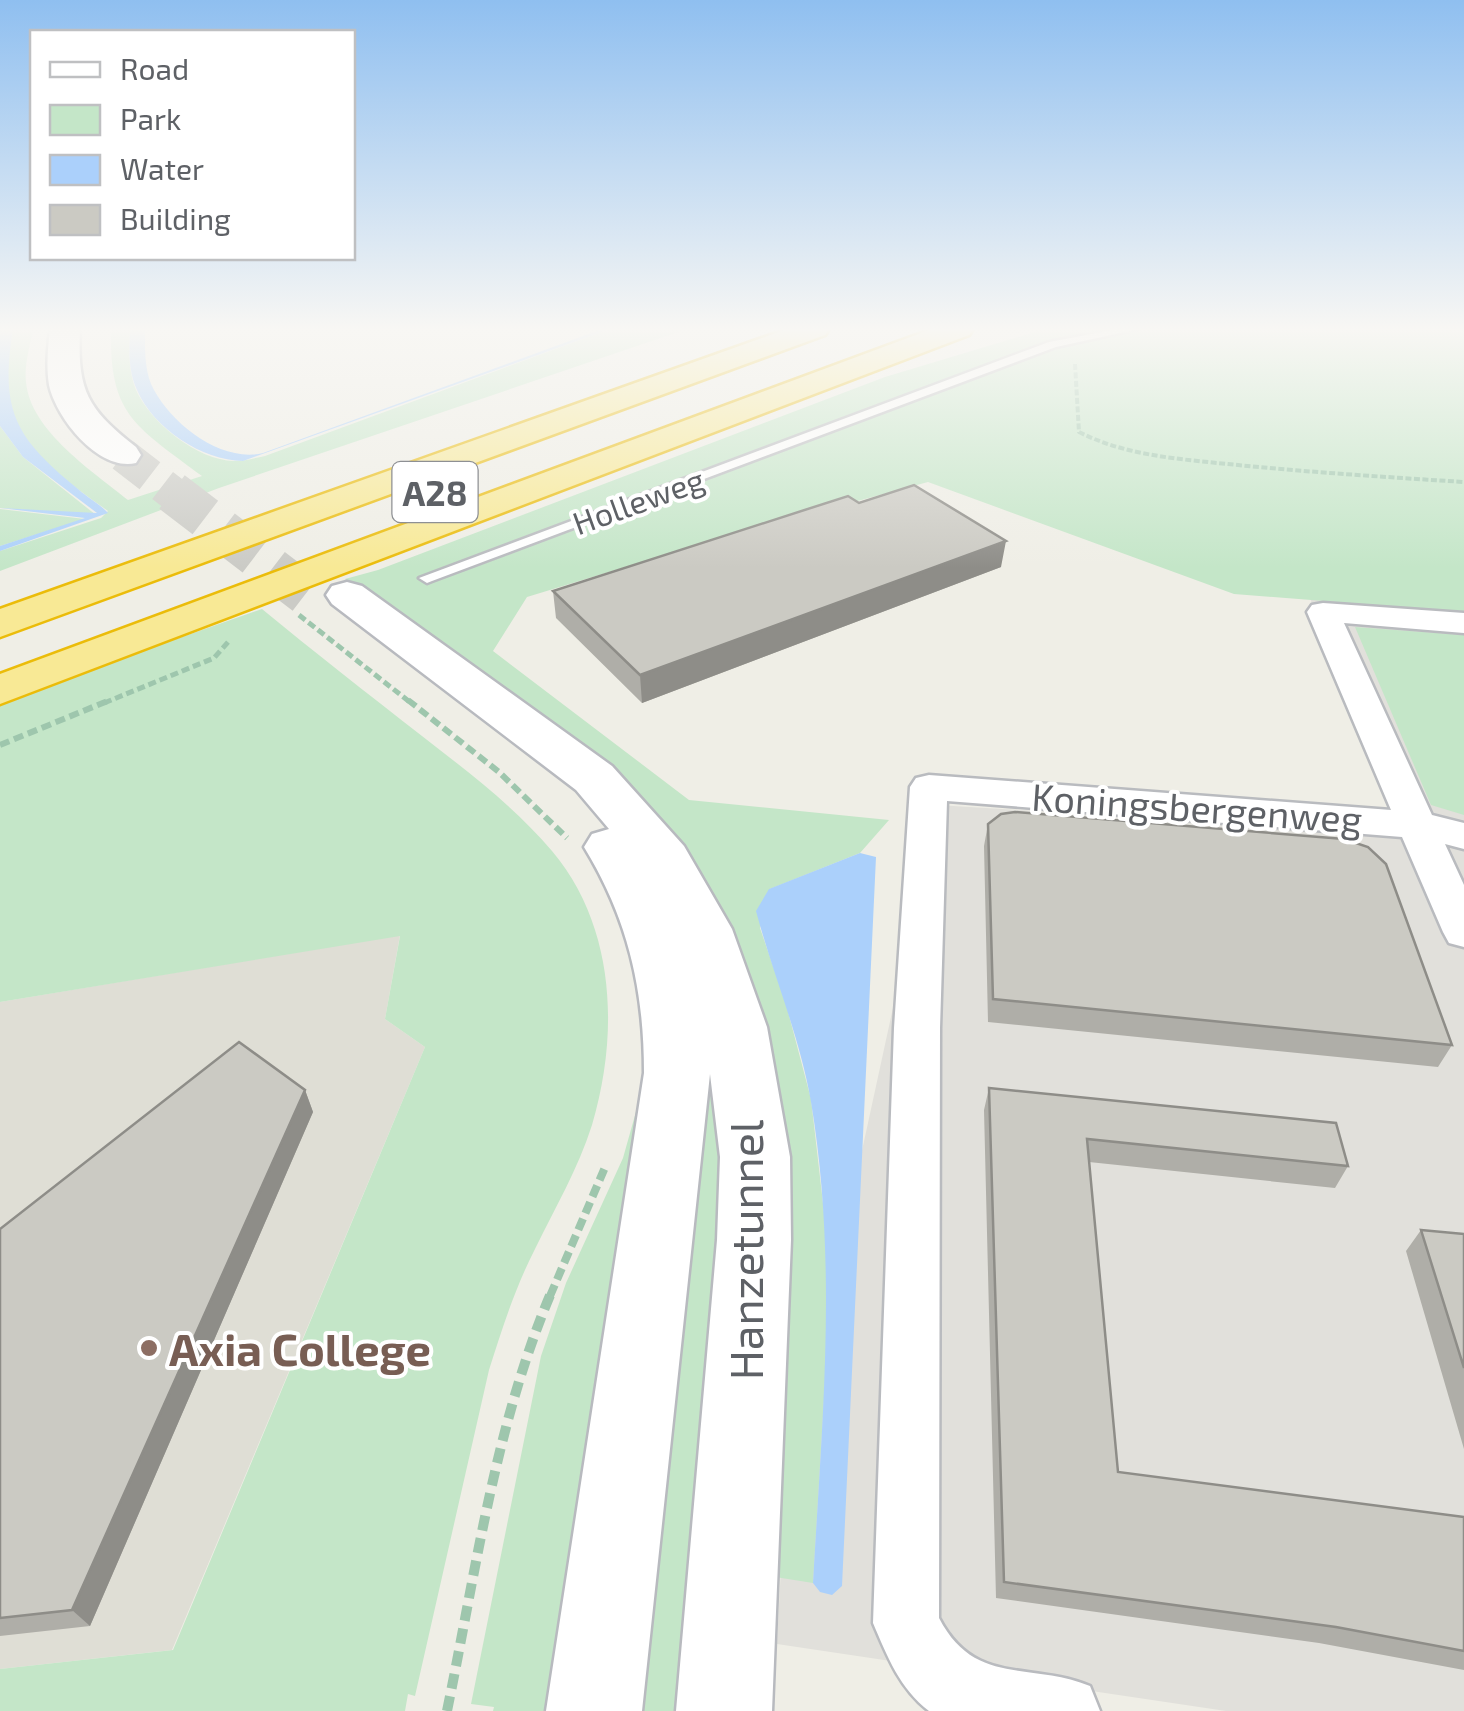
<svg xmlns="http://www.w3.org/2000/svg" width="1464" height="1711" font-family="'Exo 2',sans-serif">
<rect width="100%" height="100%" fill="#efeee6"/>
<path fill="#e1e0db" d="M 1304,582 L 1464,593 L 1464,1711 L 1226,1711 L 777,1644 L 784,1510 L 937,805 L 1397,833 Z"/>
<path fill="#dfded5" d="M 400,935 L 385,1019 L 425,1047 L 172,1650 L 0,1669 L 0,1002 Z"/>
<path fill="#c4e6c8" d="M 13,329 L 33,329 C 30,346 24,365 26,382 C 30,431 95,473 128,500 L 202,476 C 136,426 109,416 111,329 L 130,329 C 129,350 128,370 136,390 C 151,423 197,460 234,461 C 244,461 255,458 265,456 L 610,329 L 687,329 L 219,488 L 0,571 L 0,551 L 101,518 L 108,511 C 70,484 16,447 6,398 C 2,375 9,351 13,329 Z
M 1045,329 L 1110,329 L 1047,342 L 465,561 L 475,567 L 1058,346 L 1096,336 L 1158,329 L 1464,330 L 1464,612 L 1234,594 L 928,482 L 717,539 L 527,597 L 493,651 L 689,800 L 889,820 L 860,853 L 770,889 L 760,928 L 786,1004 L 811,1099 L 827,1238 L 829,1315 L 813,1583 L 769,1576 L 704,906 L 345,579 L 378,570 L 885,377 Z
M 0,426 L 23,457 L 96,515 L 0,508 Z
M 0,509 L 85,519 L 0,546 Z
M 262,609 C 313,651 368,694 422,736 C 467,771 515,807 552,851 C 616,927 619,1034 592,1125 C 578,1169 555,1208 535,1249 C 515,1288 502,1329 489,1370 L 415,1696 L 408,1694 L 405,1711 L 0,1711 L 0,1669 L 173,1650 L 425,1047 L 385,1019 L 400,936 L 0,1002 L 0,701 Z
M 1355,627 L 1464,635 L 1464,815 L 1431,805 Z
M 696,952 L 720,1147 L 720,1294 L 685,1711 L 631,1711 Z
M 659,997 L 557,1711 L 493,1711 L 494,1707 L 471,1704 L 541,1356 L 566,1283 L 623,1158 L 641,1094 Z"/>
<path fill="#abd0fb" d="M 0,329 L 13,329 C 0,410 14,437 78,489 C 88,498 100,504 108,513 L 0,551 L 0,546 L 85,518 L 0,508 L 97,513 L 23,457 L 0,426 Z
M 130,329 L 145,329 C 145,349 144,372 154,390 C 173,425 222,463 263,453 L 602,329 L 610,329 L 243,461 C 202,460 154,429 137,390 C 128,371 129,350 130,329 Z
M 860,853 L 876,857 L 842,1586 L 832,1595 L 820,1592 L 813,1583 C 822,1421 838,1263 811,1102 C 800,1037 773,975 756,911 L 769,889 Z"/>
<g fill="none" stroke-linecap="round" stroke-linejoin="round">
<path stroke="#cbcbc6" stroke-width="34" stroke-dasharray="34 16" stroke-linecap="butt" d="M 123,455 L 175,495"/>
<path stroke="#cbcbc6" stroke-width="42" stroke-dasharray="42 21" stroke-linecap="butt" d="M 172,492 L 321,606"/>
<g stroke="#b9bbbf" stroke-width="5">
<path id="lane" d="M 1118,329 L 1138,329 L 1056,347 L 432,581 L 427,583 L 419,578 L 1049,342 Z"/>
</g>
<g stroke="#b9bbbf" stroke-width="5">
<path id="street" d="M 1323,603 L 1464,613 L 1464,633 L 1344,623 L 1432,815 L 1464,823 L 1464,849 L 1445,844 L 1464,885 L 1464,947 L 1449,943 L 1443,932 L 1402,837 L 947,801 L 940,1028 L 939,1618 C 975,1687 1029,1661 1090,1686 L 1100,1711 L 929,1711 C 900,1689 887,1656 873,1623 L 894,1028 L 910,787 L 916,778 L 929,775 L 1391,810 L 1307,612 L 1312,605 Z"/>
</g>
<g stroke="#b8babf" stroke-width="5">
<path id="secondary" d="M 50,329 L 80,329 C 77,392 88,409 136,447 L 141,455 L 136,463 C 99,472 56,418 49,385 C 46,366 48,347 50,329 Z
M 347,582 L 362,586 L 612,766 L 684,846 L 732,929 L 767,1027 L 790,1157 L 791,1240 L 772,1711 L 676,1711 L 717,1240 L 720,1157 L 710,1074 L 642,1711 L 546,1711 L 644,1073 C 644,989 628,919 584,847 L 592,834 L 609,829 L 576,790 L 332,604 L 326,595 L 332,586 Z"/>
</g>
<g stroke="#ebbc0a" stroke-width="5">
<path id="highway" d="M 787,329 L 829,329 L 825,335 L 0,637 L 0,609 Z
M 932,329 L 973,329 L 969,335 L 0,704 L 0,674 Z"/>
</g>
<path stroke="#9ec6ad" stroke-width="4" stroke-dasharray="6 2.5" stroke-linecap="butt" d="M 1075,364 L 1079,432 C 1124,455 1177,459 1228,464 C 1306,472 1385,477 1464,482"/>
<path stroke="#9ec6ad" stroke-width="5" stroke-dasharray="8 4" stroke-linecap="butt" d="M 299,615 L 411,703
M 104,703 L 214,658 L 229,641"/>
<path stroke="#9ec6ad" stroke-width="6" stroke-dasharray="10 5" stroke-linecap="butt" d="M 408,700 L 499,772 L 567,838
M 0,745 L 110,700"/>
<path stroke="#9ec6ad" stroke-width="8" stroke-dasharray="12 6" stroke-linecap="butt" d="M 550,1296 L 606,1165"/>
<path stroke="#9ec6ad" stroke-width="10" stroke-dasharray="15 8" stroke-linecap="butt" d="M 447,1711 C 476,1571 495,1425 551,1293"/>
<use href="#lane" fill="#fff" fill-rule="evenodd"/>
<use href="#street" fill="#fff" fill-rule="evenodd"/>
<use href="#secondary" fill="#fff" fill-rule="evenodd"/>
<use href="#highway" fill="#f8e995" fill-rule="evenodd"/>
</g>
<path fill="#afaea8" d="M 859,503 L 1001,567 L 642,703 L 556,618 L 553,591 Z
M 988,824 L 1452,1045 L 1438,1067 L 988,1022 L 984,846 Z
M 989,1088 L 1348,1166 L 1335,1188 L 1089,1162 L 1118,1472 L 1464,1517 L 1464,1670 L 1319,1643 L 996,1598 L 984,1110 Z
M 305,1090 L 313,1112 L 90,1626 L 0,1636 L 0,1229 Z
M 1421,1230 L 1464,1234 L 1464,1449 L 1406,1251 Z"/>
<path fill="#8e8d88" d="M 1006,541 L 1001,567 L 642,703 L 640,675 Z
M 305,1090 L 313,1112 L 90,1626 L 72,1610 Z"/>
<path fill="#cbcac3" stroke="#8e8d88" stroke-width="2.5" d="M 914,485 L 1006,541 L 640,675 L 553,591 L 848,496 L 859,503 Z
M 1015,812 L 1344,839 L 1368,847 L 1386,864 L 1452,1045 L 993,999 L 988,824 L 1001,814 Z
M 239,1042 L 305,1090 L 72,1610 L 0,1618 L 0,1229 Z
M 989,1088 L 1336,1123 L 1348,1166 L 1087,1139 L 1118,1472 L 1464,1517 L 1464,1651 L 1336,1627 L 1004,1582 Z
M 1421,1230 L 1464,1234 L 1464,1368 Z"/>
<linearGradient id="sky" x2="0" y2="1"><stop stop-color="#8fbff0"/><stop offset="0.58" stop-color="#f8f7f4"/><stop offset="1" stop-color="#f8f7f4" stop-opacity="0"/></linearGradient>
<rect width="1464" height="568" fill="url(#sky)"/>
<circle fill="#8d6e63" stroke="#fff" stroke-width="4" cx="149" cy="1348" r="10"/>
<g text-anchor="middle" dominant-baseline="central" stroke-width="8" stroke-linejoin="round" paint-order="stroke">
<g font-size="32" fill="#5e6166" stroke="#fff">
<text transform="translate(638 500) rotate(-20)">Holleweg</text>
</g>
<rect fill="#fff" stroke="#8e9094" stroke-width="2.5" x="392.5" y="462" width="85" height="60" rx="8"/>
<g font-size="35" font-weight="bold" fill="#5e6166">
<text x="435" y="492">A28</text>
</g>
<g font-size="38" fill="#5e6166" stroke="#fff">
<text transform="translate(1197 807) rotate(4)">Koningsbergenweg</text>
</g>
<g font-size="45" fill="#5e6166" stroke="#fff">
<text transform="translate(745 1250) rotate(-90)">Hanzetunnel</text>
</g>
<g font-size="45" font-weight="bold" fill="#785e54" stroke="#fff" text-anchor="start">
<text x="169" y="1348">Axia College</text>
</g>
</g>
<rect x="30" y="30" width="325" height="230" fill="#ffffff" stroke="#bfc0c2" stroke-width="2.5"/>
<rect x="50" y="62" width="50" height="15" fill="#ffffff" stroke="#bfc0c2" stroke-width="2.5"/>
<text x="120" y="80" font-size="30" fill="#5e6166">Road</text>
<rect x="50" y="105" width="50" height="30" fill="#c4e6c8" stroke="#bfc0c2" stroke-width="2.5"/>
<text x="120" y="130" font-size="30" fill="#5e6166">Park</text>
<rect x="50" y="155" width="50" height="30" fill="#abd0fb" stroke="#bfc0c2" stroke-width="2.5"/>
<text x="120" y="180" font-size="30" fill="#5e6166">Water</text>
<rect x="50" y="205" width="50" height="30" fill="#cbcac3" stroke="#bfc0c2" stroke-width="2.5"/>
<text x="120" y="230" font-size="30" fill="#5e6166">Building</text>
</svg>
